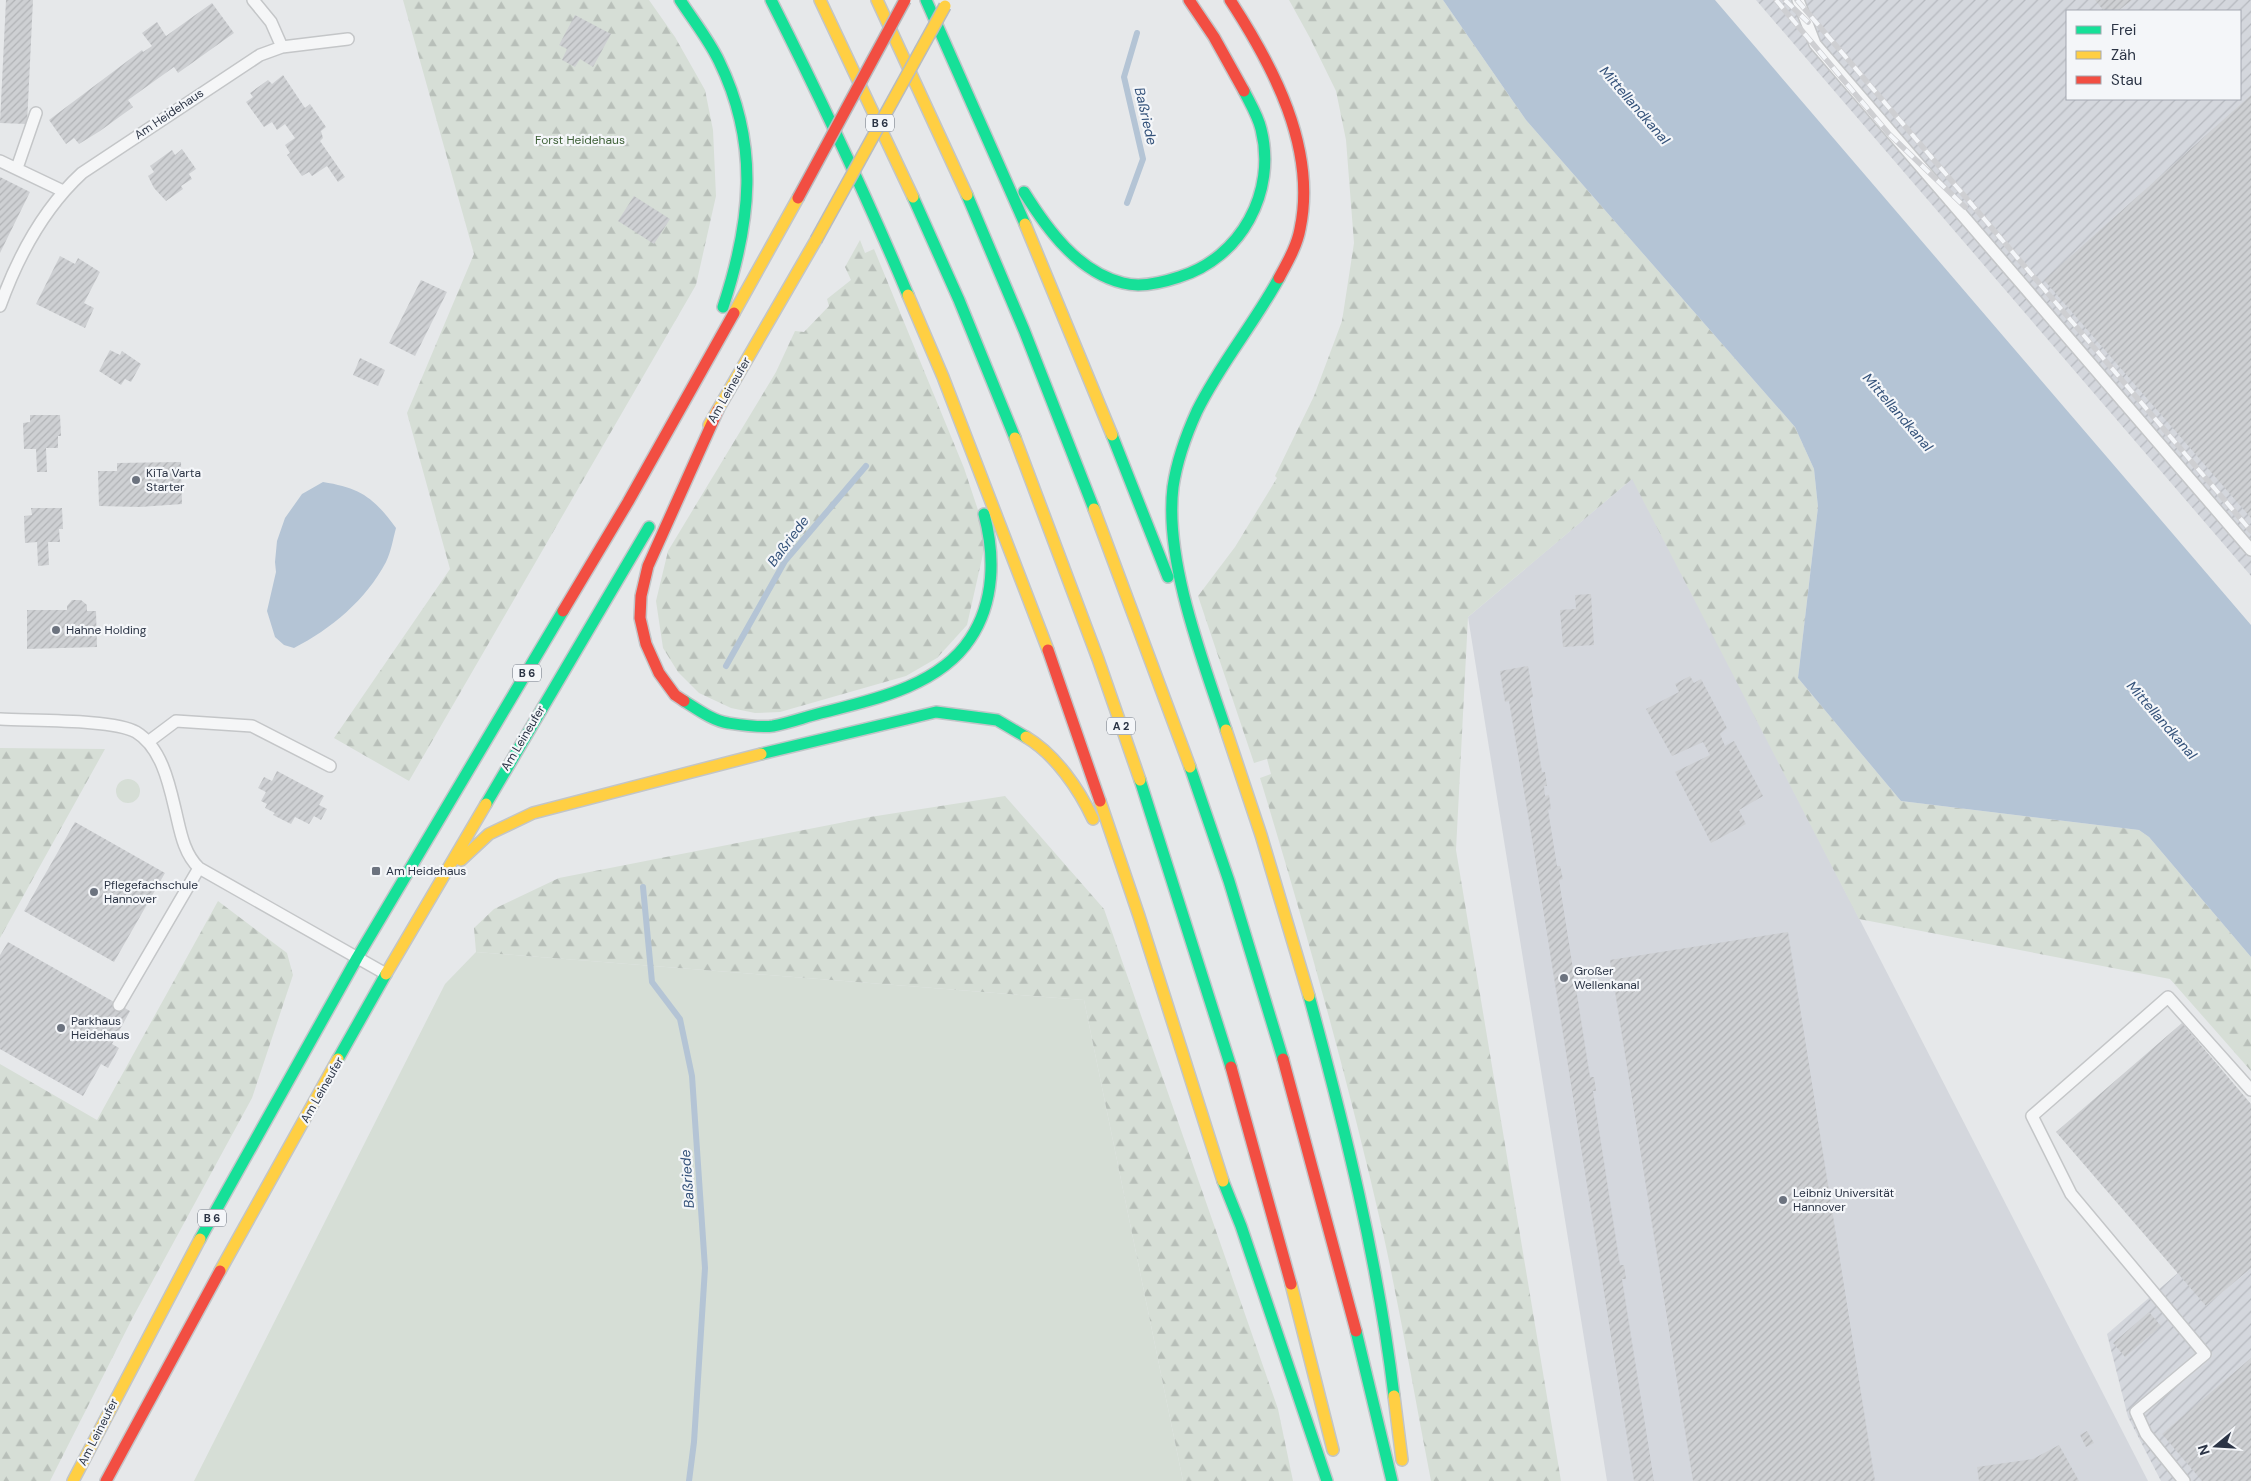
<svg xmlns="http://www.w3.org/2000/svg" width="2251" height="1481" font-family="'DM Sans',sans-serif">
<defs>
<pattern id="industrial-furrows" width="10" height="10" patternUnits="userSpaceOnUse" patternTransform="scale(1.25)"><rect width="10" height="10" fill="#d4d7dd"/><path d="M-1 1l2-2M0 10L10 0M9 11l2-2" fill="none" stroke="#b6b9bf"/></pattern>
<pattern id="forest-firs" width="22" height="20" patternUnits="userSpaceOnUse" patternTransform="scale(1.25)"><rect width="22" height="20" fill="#d6ded6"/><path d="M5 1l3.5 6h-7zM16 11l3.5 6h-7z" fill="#b8bfb9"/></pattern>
<pattern id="building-hatch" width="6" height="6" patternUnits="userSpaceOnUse" patternTransform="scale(1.25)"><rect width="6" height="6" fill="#ced0d3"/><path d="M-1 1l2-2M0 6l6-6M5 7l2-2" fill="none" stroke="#b1b3b6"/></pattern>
</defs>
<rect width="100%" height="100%" fill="#e6e8ea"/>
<path fill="#d4d7dd" d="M 1633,478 L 2148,1481 L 1607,1481 L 1468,617 Z"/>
<path fill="url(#industrial-furrows)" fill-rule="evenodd" d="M 1756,0 L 2251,0 L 2251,576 ZM 2067,11 L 2240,11 L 2240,99 L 2067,99 Z
M 2251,1210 L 2251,1481 L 2161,1481 L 2128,1417 L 2107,1334 Z"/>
<path fill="#d6ded6" d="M116 791a12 12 0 1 1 24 0a12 12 0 1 1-24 0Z
M 476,952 L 1084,1000 L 1183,1481 L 194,1481 L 445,984 Z"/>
<path fill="url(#forest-firs)" d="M 403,0 L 649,0 L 675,37 L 705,90 L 713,130 L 716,196 L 696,285 L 409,781 L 334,738 L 450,569 L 407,413 L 474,254 Z
M 1289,0 L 1443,0 L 1526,120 L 1795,427 L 1814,469 L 1818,507 L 1798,678 L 1901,801 L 2139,830 L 2149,837 L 2251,957 L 2251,1071 L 2170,979 L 1859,919 L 1632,479 L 1468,617 L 1456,850 L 1561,1481 L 1431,1481 C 1415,1399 1401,1315 1383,1233 C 1348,1080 1306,929 1260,778 L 1271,774 L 1267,759 L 1254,763 L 1198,596 L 1235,547 L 1277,478 L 1275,476 L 1314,396 L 1342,321 L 1354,243 L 1346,140 L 1336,91 L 1310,38 Z
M 860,240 L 865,253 L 874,249 L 964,468 L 978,510 L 985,545 L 967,625 L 937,658 L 906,676 L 780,712 L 755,713 L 731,708 L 699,693 L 678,672 L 663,648 L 656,601 L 668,551 L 776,372 L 795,331 L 804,332 L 829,306 L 827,299 L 851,280 L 845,267 Z
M 0,748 L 105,749 L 0,938 Z
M 1005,796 L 1104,909 L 1278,1409 L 1293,1481 L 1183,1481 L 1084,1000 L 476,952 L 474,928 L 494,909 L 559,878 L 870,817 Z
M 218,901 L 287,953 L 293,975 L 252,1098 L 133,1317 L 50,1481 L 0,1481 L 0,1064 L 97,1120 Z"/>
<path fill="#b4c4d5" d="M 1443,0 L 1715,0 L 2251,625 L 2251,957 L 2149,837 L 2139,830 L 1901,801 L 1798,678 L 1818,507 L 1814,469 L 1795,427 L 1526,120 Z
M 323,482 C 361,488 374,498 396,528 C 393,539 391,552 386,562 C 366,600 331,629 294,648 L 284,645 L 275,637 L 267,611 L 276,572 L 275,562 L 277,541 L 285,518 L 302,494 Z"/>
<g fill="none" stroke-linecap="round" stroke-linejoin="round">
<path stroke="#b4c4d5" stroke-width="6" d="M 1127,203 L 1143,159 L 1124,77 L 1137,33
M 726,666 L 785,561 L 866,466
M 643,887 L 652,982 L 680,1019 L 692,1076 L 705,1268 L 694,1442 L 689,1481"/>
</g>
<path fill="url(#building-hatch)" d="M 6,0 L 33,0 L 27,124 L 0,123 Z
M 2095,0 L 2132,0 L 2118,11 L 2104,11 Z
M 212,3 L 234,33 L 178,73 L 174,67 L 128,100 L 133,107 L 100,131 L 79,144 L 74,138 L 66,144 L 49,120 L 142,50 L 143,52 L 152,46 L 142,33 L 157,22 L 166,36 Z
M 575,15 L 611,34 L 593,67 L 580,59 L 575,67 L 562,60 L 567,49 L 559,45 Z
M 283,75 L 305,108 L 310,104 L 326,127 L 321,131 L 323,138 L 320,141 L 345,177 L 338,182 L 327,166 L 312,176 L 309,172 L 302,176 L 287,155 L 290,153 L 285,145 L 295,138 L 285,124 L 277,130 L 272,122 L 264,127 L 246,102 L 253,97 L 250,93 L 268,80 L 272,84 Z
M 2251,95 L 2251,518 L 2044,280 Z
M 182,149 L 196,169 L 189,174 L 192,179 L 181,186 L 183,189 L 166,201 L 154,188 L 148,176 L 154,172 L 150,166 L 172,150 L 175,155 Z
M 0,177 L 30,192 L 0,253 Z
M 634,196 L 670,219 L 654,244 L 618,221 Z
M 60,256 L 75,264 L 78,258 L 100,272 L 84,303 L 94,308 L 85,328 L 36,304 Z
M 421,280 L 447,292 L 415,356 L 389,343 Z
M 110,350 L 120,355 L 122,351 L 141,364 L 131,382 L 125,379 L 121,385 L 99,371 Z
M 360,358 L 385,370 L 378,386 L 353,375 Z
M 30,415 L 60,415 L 61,436 L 58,436 L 58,448 L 46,448 L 47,472 L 37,472 L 36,449 L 24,449 L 23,423 L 30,422 Z
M 181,462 L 182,504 L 140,507 L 99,506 L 98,471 L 117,471 L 117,463 Z
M 31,508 L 62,508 L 63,529 L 59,529 L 60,542 L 48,542 L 49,565 L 38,566 L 37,542 L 25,543 L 24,516 L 32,515 Z
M 1591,594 L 1594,645 L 1563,647 L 1560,610 L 1576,609 L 1575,595 Z
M 72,600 L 81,600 L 87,605 L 87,611 L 96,611 L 97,647 L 27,649 L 27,610 L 67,610 L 67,606 Z
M 1528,666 L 1533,697 L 1530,698 L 1542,772 L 1545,772 L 1547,786 L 1544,786 L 1545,796 L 1549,795 L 1551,809 L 1548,810 L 1557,866 L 1560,866 L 1563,879 L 1559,880 L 1590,1077 L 1594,1077 L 1596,1091 L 1593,1091 L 1620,1265 L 1624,1265 L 1626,1279 L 1622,1279 L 1654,1481 L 1634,1481 L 1532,839 L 1509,701 L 1505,702 L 1500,671 Z
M 1690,676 L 1694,683 L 1701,679 L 1727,728 L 1720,734 L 1725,746 L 1734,741 L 1763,796 L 1739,810 L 1746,824 L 1711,843 L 1675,772 L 1710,755 L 1703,742 L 1672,756 L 1646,709 L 1679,692 L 1675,684 Z
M 277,771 L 324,796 L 319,805 L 327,809 L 321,820 L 314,816 L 309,824 L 295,817 L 291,824 L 273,815 L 275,813 L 265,808 L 267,804 L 261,801 L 266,792 L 258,788 L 264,777 L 272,781 Z
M 75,822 L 165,873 L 114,962 L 24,911 Z
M 1788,932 L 1875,1481 L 1693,1481 L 1610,960 Z
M 8,942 L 130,1011 L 112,1044 L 119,1048 L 108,1068 L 101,1064 L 83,1096 L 0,1049 L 0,955 Z
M 2182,1023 L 2251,1104 L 2251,1268 L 2206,1306 L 2056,1132 Z
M 2149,1312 L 2161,1326 L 2125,1357 L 2113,1343 Z
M 2251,1358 L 2251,1481 L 2202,1481 L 2162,1434 Z
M 2087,1431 L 2094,1443 L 2086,1447 L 2080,1435 Z
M 2059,1445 L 2079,1481 L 1979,1481 L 1977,1467 L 2033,1459 Z"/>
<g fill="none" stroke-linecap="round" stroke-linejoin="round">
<g stroke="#c4c6c8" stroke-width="14">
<path id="lane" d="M 253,0 L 271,22 L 282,47
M 1798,0 L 1815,44 L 2251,550
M 0,161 L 63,191
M 17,168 L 36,113
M 0,306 C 18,256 43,209 82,173 L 260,55 L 282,47 L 348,39
M 0,719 C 30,721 114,719 136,732 C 161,747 169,783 175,809 C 180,829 183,853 199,868 L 386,974
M 148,742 L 176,721 L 252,726 L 330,766
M 119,1005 L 199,868
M 2184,1481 L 2146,1434 L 2136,1412 L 2205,1354 L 2071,1194 L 2032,1116 L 2168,997 L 2251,1090"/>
</g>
<g stroke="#c2c5c8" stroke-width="14">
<path id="fast" d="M 680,0 C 693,20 709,40 719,61 C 760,145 751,222 723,307
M 771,0 C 820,97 866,195 908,295
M 926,0 L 1025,224
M 1024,192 C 1047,229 1078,272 1123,283 C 1141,288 1161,283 1179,277 C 1241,258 1277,192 1261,129 C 1258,116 1250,103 1244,91
M 967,195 L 1024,330 L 1094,509
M 913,197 L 959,300 L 1015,438
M 1112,435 L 1168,577
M 684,701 C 697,709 713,721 728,723 C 741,725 760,728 773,726 C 789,723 805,717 821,713 C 873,700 939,686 970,639 C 995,602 995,555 984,514
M 1226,730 C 1203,661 1164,560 1173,487 C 1177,460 1186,435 1197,411 C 1220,364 1254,324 1279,278
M 761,754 L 936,712 L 997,720 L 1026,737
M 1190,767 L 1229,881 L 1283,1059
M 1140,780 L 1231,1067
M 486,804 L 649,527
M 357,958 L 563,611
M 1309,996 C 1345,1128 1378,1261 1394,1396
M 338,1059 L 386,974
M 1223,1181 L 1241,1226 L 1327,1481
M 200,1239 L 357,958
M 1356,1331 L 1392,1481"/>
</g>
<g stroke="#c2c5c8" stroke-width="14">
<path id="slow" d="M 820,0 L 913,197
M 877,0 L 967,195
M 1025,224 L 1112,435
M 908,295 L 943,377 L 1048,650
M 734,313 L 798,198
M 709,425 L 816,240
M 1015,438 L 1098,659 L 1140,780
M 1094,509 L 1190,767
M 1226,730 L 1261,835 L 1309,996
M 1026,737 C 1055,754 1079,789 1093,819
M 1100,801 L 1139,916 L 1223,1181
M 461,860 L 489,834 L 533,813 L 761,754
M 386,974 L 486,804
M 220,1271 L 338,1059
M 1291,1284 L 1333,1450
M 1394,1396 L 1402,1460
M 73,1481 L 200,1239"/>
</g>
<g stroke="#c2c5c8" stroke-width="14">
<path id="jam" d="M 1189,0 L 1214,37 L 1244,91
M 1230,0 C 1273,66 1317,148 1300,229 C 1297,246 1287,263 1279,278
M 563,611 L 628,502 L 734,313
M 1048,650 L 1100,801
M 684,701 L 675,695 L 659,673 L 646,644 L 640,618 L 641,596 L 648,566 L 718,410
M 1283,1059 L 1356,1331
M 1231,1067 L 1291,1284
M 106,1481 L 220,1271"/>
</g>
<use href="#lane" stroke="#f5f6f7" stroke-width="11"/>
<use href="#fast" stroke="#16e098" stroke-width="11"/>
<use href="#slow" stroke="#ffcf43" stroke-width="11"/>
<use href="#jam" stroke="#f24e42" stroke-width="11"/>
<g stroke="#cecfd2" stroke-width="5.5">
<path id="rail" d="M 1776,0 L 1889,134 L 1965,207
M 1785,0 L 1808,22
M 1797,0 L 2251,531"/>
</g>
<use href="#rail" stroke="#f4f6f9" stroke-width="4" stroke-dasharray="11" stroke-linecap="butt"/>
<g stroke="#b8bbbf" stroke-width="14" stroke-linecap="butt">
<path id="slow-bridge" d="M 816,240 L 945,6"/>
</g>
<g stroke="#b8bbbf" stroke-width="14" stroke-linecap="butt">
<path id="jam-bridge" d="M 798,198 L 905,0"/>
</g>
<use href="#slow-bridge" stroke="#ffcf43" stroke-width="11"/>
<use href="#jam-bridge" stroke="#f24e42" stroke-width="11"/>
</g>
<g fill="#6c737f" stroke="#f4f6f9" stroke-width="2">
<circle cx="136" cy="480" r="5"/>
<circle cx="56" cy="630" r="5"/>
<rect x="371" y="866" width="10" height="10" rx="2.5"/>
<circle cx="94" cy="892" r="5"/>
<circle cx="1564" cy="978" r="5"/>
<circle cx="61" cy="1028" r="5"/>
<circle cx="1783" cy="1200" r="5"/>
</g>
<g text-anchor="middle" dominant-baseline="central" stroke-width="4.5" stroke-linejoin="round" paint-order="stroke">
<g fill="#f4f6f9" stroke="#676e7b" stroke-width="1">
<rect x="866" y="114.5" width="28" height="17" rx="4"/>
<rect x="513" y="664.5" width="28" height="17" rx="4"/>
<rect x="1107" y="717.5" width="28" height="17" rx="4"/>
<rect x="198" y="1209.5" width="28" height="17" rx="4"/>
</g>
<g font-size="11" font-weight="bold" fill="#2b3445">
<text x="880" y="123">B 6</text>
<text x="527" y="673">B 6</text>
<text x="1121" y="726">A 2</text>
<text x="212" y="1218">B 6</text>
</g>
<g font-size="12" fill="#2b3445" stroke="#f4f6f9">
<text transform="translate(169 114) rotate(-34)">Am Heidehaus</text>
<text transform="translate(729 390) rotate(-60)">Am Leineufer</text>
<text transform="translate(523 738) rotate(-59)">Am Leineufer</text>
<text transform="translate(322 1090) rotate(-60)">Am Leineufer</text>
<text transform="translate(98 1432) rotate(-63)">Am Leineufer</text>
</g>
<g font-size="12" fill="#3f6138" stroke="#f4f6f9">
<text x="580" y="140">Forst Heidehaus</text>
</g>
<g font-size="12" fill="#2b3445" stroke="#f4f6f9" text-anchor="start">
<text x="146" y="473">KiTa Varta<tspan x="146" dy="14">Starter</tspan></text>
<text x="66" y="630">Hahne Holding</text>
<text x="386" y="871">Am Heidehaus</text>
<text x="104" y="885">Pflegefachschule<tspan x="104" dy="14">Hannover</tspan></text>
<text x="1574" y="971">Großer<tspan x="1574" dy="14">Wellenkanal</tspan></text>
<text x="71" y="1021">Parkhaus<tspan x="71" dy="14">Heidehaus</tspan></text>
<text x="1793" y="1193">Leibniz Universität<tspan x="1793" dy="14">Hannover</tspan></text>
</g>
<g font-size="14" font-style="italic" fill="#34527a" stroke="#f4f6f9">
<text transform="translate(1635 105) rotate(49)">Mittellandkanal</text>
<text transform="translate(1146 116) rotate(77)">Baßriede</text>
<text transform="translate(1898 412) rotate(49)">Mittellandkanal</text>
<text transform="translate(788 541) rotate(-53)">Baßriede</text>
<text transform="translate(2162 720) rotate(49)">Mittellandkanal</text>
<text transform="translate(687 1179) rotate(-94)">Baßriede</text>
</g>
</g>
<rect x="2066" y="10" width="175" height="90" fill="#f4f6f9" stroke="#a4a8b1"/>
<rect x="2076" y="26" width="25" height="8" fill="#16e098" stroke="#a4a8b1"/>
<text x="2111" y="35" font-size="15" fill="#2b3445">Frei</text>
<rect x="2076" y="51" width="25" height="8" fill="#ffcf43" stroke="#a4a8b1"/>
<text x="2111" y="60" font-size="15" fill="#2b3445">Zäh</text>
<rect x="2076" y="76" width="25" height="8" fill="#f24e42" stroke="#a4a8b1"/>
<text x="2111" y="85" font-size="15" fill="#2b3445">Stau</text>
<g transform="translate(2216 1446) rotate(252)" stroke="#f4f6f9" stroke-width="4" paint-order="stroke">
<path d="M0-4L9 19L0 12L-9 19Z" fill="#2b3445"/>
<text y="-8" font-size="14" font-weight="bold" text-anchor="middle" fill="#2b3445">N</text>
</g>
</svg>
